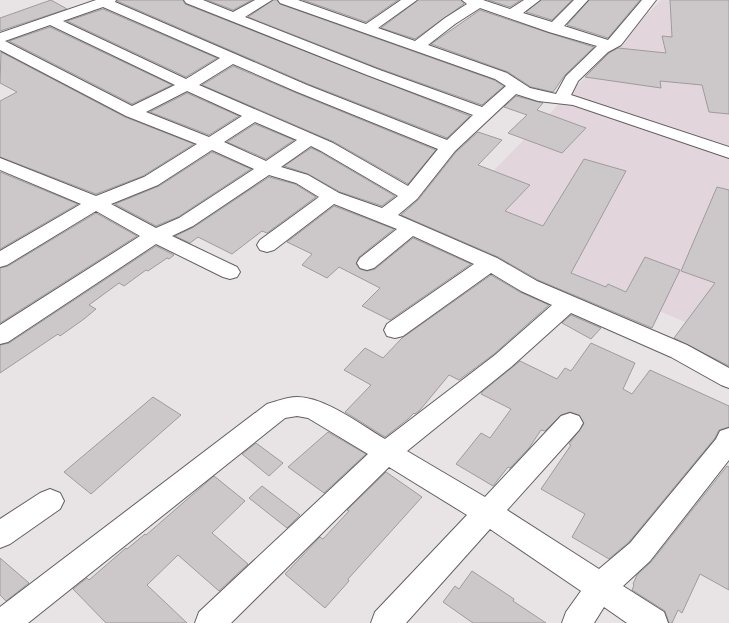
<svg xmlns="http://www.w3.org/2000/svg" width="729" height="623" font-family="Karla,sans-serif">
<rect width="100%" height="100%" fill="#e8e4e6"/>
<path fill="#e2d6dc" d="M 661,0 L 729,0 L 729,340 L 443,222 Z"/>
<path fill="#ccc8ca" stroke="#9f9b9d" d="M 51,0 L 67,9 L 0,31 L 0,18 Z
M 118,0 L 183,0 L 185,4 L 470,116 L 447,138 L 308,84 L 117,1 Z
M 207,0 L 252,0 L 233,10 Z
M 273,0 L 277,0 L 280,4 L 494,80 L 504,86 L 482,105 L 378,68 L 248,17 Z
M 303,0 L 398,0 L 366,22 Z
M 418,0 L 461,0 L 464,4 L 415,39 L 381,28 Z
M 488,0 L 521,0 L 510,7 Z
M 541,0 L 572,0 L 552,20 L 526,12 Z
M 589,0 L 640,0 L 608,38 L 567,25 Z
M 670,0 L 729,0 L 729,114 L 709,112 L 702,85 L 660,81 L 661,88 L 585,77 L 609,53 L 618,48 L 666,53 L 662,36 L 672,37 Z
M 103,9 L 217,58 L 186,77 L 67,21 Z
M 480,10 L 549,33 L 594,47 L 565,75 L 553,92 L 531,87 L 508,72 L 431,44 Z
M 50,27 L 172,85 L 132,104 L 9,41 Z
M 1,52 L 125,117 L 194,144 L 143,176 L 96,194 L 0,157 L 0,101 L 17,92 L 0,83 Z
M 233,66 L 294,92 L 436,150 L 408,184 L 334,142 L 202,85 Z
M 187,93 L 239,116 L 209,135 L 150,112 Z
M 516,96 L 543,103 L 537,110 L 586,128 L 562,153 L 508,133 L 527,115 L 504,107 Z
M 255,124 L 294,140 L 266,159 L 227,142 Z
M 478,132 L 502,140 L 478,165 L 530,185 L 505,211 L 543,226 L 584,159 L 626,171 L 571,273 L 606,287 L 608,284 L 626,292 L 645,257 L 680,270 L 652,328 L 538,280 L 498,257 L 401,215 L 418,200 L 456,152 Z
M 311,148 L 320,152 L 395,196 L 382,206 L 340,192 L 308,174 L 284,166 Z
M 212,152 L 251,169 L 178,217 L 156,226 L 115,204 L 159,186 Z
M 0,172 L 78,204 L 0,249 Z
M 269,177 L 295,184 L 316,197 L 267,233 L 262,231 L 232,254 L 198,237 L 190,243 L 175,236 L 194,227 Z
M 717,187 L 729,190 L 729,366 L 674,338 L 715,283 L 681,271 Z
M 334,206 L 394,229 L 359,257 L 356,264 L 360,269 L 367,271 L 375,269 L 413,238 L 471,264 L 390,320 L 362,306 L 380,288 L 339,267 L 327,278 L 302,265 L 312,254 L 287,242 Z
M 96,213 L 137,236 L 0,323 L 0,268 L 8,266 Z
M 156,246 L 174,255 L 169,259 L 167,258 L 148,271 L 146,270 L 124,286 L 119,283 L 89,305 L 96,309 L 84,319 L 60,336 L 58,334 L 0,373 L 0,345 L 9,343 Z
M 491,275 L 520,292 L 549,305 L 494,354 L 459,380 L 449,375 L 420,410 L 415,414 L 414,413 L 408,419 L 385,437 L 345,412 L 371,385 L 344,370 L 365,348 L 383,358 L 402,338 Z
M 571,315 L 601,328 L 591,339 L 562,323 Z
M 591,343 L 635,363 L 623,389 L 632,394 L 650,370 L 729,406 L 729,427 L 719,430 L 715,438 L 629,542 L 609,559 L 572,537 L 585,514 L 541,489 L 571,445 L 569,444 L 584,424 L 579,415 L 570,412 L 561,415 L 545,431 L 541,430 L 529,448 L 510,468 L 508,467 L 493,486 L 456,464 L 481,433 L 490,438 L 511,409 L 481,394 L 482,392 L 520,361 L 557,379 L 565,368 L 571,371 Z
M 153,397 L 181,415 L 91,494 L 64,472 Z
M 328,432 L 366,454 L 324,493 L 288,467 Z
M 256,443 L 283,463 L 269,476 L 242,454 Z
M 727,466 L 729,467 L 729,590 L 700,574 L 682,613 L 678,610 L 672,623 L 669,623 L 665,611 L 632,590 L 634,585 L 633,584 L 637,575 L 651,562 Z
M 386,472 L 422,497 L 348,579 L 349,581 L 325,608 L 285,574 L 320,537 L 323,539 L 349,511 L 347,510 Z
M 214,476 L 245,501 L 212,533 L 248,564 L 219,591 L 178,555 L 147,585 L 187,623 L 106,623 L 73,589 L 87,578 L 89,580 L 126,548 L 127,549 L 145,534 L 146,535 Z
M 262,486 L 300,515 L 287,528 L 249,498 Z
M 0,558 L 29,583 L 6,601 L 0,595 Z
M 472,571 L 514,599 L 513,601 L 546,623 L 473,623 L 443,602 L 455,586 L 459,589 Z"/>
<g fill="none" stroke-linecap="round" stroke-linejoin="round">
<g stroke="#646062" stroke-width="2">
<path id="minor" d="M 96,0 L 116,0 L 115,2 L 307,85 L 447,140 L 473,115 L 367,75 L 186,3 L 184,0 L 203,0 L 233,12 L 255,0 L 272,0 L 245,17 L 377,69 L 482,107 L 506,86 L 495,79 L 280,3 L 278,0 L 298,0 L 366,24 L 401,0 L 417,0 L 378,28 L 415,41 L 445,18 L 467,4 L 462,0 L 483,0 L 510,9 L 524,0 L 540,0 L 523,13 L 552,22 L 574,0 L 588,0 L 564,26 L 608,40 L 642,0 L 656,0 L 621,45 L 608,52 L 578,81 L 571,95 L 729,147 L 729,158 L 573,105 L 538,101 L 516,94 L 455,151 L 417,199 L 398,215 L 497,258 L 537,281 L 687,345 L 729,368 L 729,388 L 721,385 L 671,357 L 571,313 L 511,367 L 407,451 L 485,497 L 561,416 L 570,413 L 579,416 L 583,423 L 579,430 L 507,510 L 599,569 L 630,543 L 716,439 L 720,431 L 729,428 L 729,460 L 650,561 L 623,586 L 664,612 L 668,623 L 627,623 L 604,607 L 594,623 L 562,623 L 566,612 L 581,591 L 490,529 L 406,623 L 371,623 L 375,612 L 467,515 L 389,467 L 231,623 L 195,623 L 199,612 L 368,454 L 308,418 L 297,416 L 285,418 L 28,623 L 0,623 L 0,607 L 267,404 C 277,401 287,397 297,397 C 325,397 361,425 385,439 L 495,355 L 552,305 L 521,291 L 491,273 L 403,336 L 395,338 L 387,336 L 384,330 L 387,324 L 474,264 L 413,236 L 374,268 L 367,270 L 360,268 L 357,263 L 360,258 L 397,229 L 334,204 L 274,250 L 267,252 L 260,250 L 257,245 L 260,240 L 319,197 L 296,183 L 269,175 L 193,226 L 172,236 L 237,267 L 240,272 L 237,277 L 230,279 L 223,277 L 156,244 L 8,342 L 0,344 L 0,325 L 140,236 L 96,211 L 7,265 L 0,267 L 0,251 L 81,204 L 0,170 L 0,158 L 96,196 L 144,177 L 197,144 L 126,116 L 0,50 L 0,33 ZM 103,7 L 220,58 L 186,79 L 63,21 ZM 480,8 L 549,32 L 597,46 L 566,76 L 556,94 L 530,88 L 507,73 L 428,45 L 455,24 ZM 50,25 L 175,85 L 132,106 L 5,41 ZM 233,64 L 295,91 L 438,149 L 408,186 L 333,143 L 199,85 ZM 187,91 L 242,116 L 209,137 L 146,112 ZM 255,122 L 297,140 L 266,161 L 224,142 ZM 311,146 L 321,151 L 398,196 L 382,208 L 339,193 L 308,175 L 281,167 ZM 212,150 L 254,169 L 179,218 L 156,228 L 111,204 L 158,185 Z
M 50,489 L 60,493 L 64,501 L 60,509 L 10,544 L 0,548 L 0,519 L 40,493 Z"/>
</g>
<use href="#minor" fill="#fff" fill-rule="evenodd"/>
</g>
</svg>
